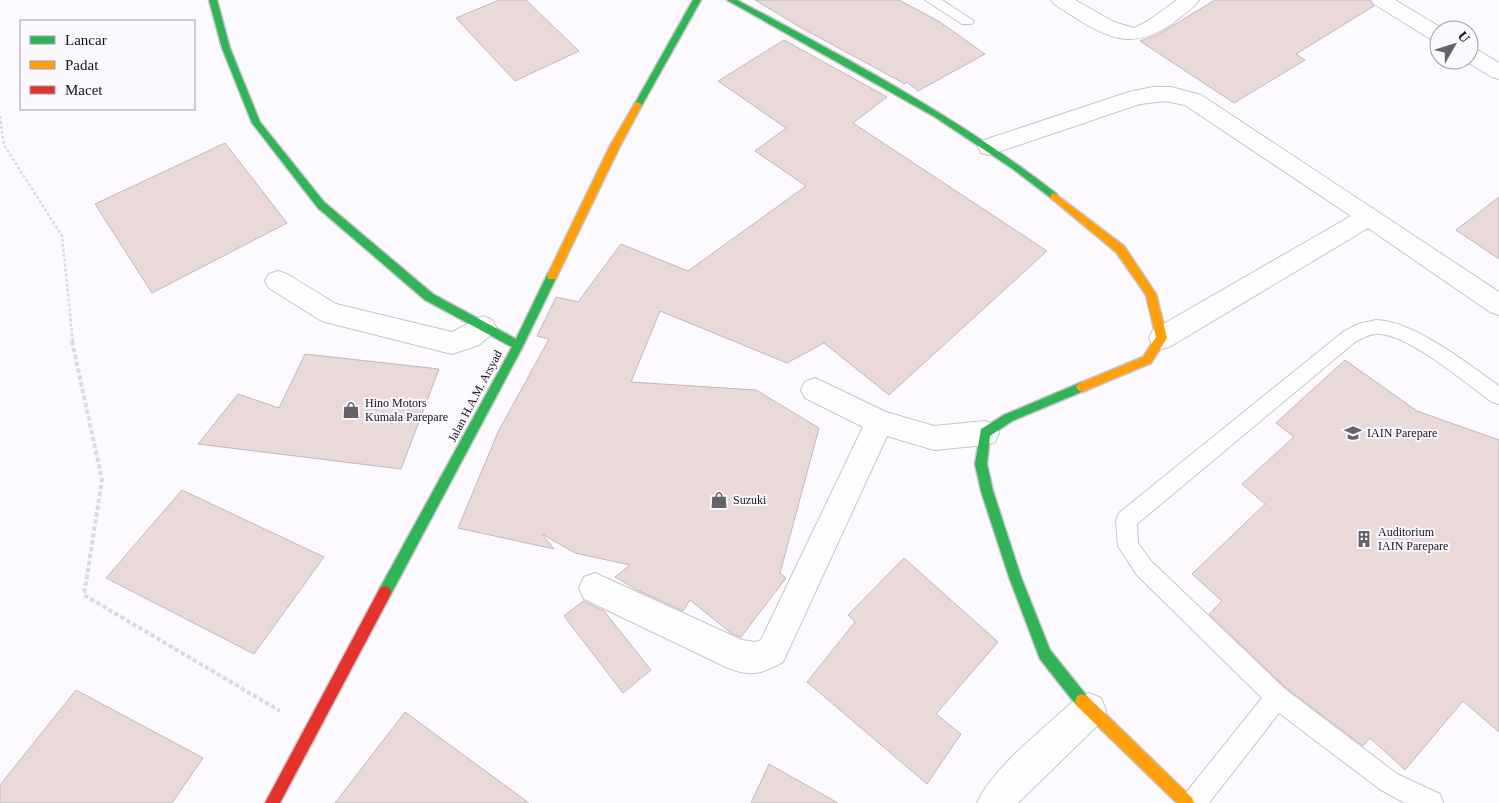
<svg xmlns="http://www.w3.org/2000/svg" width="1499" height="803" font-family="Georgia,serif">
<rect width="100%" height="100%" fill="#fcfafe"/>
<path fill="#e9d9d9" stroke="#c0b9b9" d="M 499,0 L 526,0 L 579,51 L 515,81 L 456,18 Z
M 755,0 L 899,0 L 940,22 L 985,54 L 918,91 L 907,82 L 905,84 L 800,27 Z
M 1215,0 L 1369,0 L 1374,6 L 1296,54 L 1305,60 L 1234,103 L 1140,41 L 1157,35 Z
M 784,40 L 887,97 L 853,123 L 1047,251 L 889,395 L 824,343 L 787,363 L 660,311 L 631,382 L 756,390 L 819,428 L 780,573 L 786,578 L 741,637 L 732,634 L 690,600 L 683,611 L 637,590 L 615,577 L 630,565 L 575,553 L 542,534 L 554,549 L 458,528 L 498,432 L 549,339 L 537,336 L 556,297 L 578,302 L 621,244 L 688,271 L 806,186 L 755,151 L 786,128 L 718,81 Z
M 225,143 L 287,223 L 152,293 L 95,204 Z
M 1499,197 L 1499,259 L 1456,230 Z
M 305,354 L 439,369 L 401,469 L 198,444 L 238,394 L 279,408 Z
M 1345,360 L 1417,411 L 1499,440 L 1499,732 L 1463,701 L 1405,770 L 1370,738 L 1363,746 L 1286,688 L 1209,614 L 1222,601 L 1192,574 L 1265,504 L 1242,484 L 1294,437 L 1276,423 Z
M 182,490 L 324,557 L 254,654 L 106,578 Z
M 904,558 L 998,642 L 936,714 L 961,734 L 927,784 L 807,682 L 855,622 L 848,615 Z
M 583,601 L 604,611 L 651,670 L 623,693 L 564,616 Z
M 76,690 L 203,758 L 172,803 L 0,803 L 0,785 Z
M 405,712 L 529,803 L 335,803 Z
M 769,764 L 838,803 L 751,803 Z"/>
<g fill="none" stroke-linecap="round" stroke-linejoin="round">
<g stroke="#c7c5cb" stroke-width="2">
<path id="lane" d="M 925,0 L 942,0 L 974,21 L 972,24 L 962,24 Z
M 1376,320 C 1414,321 1468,364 1499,386 L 1499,404 L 1492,402 C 1466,383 1411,337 1381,334 C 1371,333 1363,338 1355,342 L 1137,524 L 1138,543 L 1151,561 L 1285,689 L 1397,774 L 1440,794 L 1443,803 L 1405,803 L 1381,790 L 1279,713 L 1209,803 L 1182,803 L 1185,794 L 1262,698 L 1137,575 L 1118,546 L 1116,520 L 1119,513 L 1343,332 L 1358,324 Z"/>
</g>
<g stroke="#c7c5cb" stroke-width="2">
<path id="street" d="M 1051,0 L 1075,0 L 1114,22 L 1134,28 L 1148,21 L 1177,0 L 1199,0 C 1193,9 1181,16 1173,23 C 1125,57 1096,30 1054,4 Z
M 1371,0 L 1395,0 L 1445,30 L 1439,30 L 1439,41 L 1432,40 L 1374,4 Z
M 1469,47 L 1476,49 L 1499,63 L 1499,79 L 1492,77 L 1464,60 L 1469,60 Z
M 1153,87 L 1171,87 L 1201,95 L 1499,292 L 1499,315 L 1490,312 L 1368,228 L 1171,346 L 1162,349 L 1153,346 L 1149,338 L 1153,330 L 1351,216 L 1185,105 L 1165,101 L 1140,104 L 989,155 L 981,153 L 978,147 L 981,141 L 1129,92 Z
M 278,271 L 287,274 L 336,304 L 452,332 L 483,316 L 492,320 L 496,327 L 492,334 L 479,345 L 452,354 L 329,323 L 320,320 L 269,288 L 265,281 L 269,274 Z
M 815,378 L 886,412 L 934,426 L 985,421 L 995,424 L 999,433 L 995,442 L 985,445 L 934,450 L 887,436 L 783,662 C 761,674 752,677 728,668 L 584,599 L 579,588 L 584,577 L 595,573 L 742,640 L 756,642 L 761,640 L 863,427 L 805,398 L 801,390 L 805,382 Z
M 1089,693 L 1101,698 L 1106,710 L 1101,722 L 1018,803 L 977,803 C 991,769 1049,724 1077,698 Z"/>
</g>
<g stroke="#c7c5cb" stroke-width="3">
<path id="fast" d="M 209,0 L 217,0 L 230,48 L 260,122 L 324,202 L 433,294 L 516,339 L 548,273 L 556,273 L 557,276 L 522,348 L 390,596 L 385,598 L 380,596 L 379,592 L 380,588 L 512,347 L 425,300 L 318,208 L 252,123 L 222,48 Z
M 693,0 L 701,0 L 641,107 L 635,107 L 634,105 Z
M 727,0 L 737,0 C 848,59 958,117 1057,194 L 1057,198 L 1051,198 L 1013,169 L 935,117 Z
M 1082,382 L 1086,384 L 1088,387 L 1086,390 L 1012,421 L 990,436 L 987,464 L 993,491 L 1021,577 L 1050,650 L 1087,696 L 1089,701 L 1087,706 L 1082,708 L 1077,706 L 1040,659 L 1009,577 L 981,491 L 975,464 L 981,429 L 1004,415 Z"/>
</g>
<g stroke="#c7c5cb" stroke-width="3">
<path id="slow" d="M 638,102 L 642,105 L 620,146 L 557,276 L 556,279 L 548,279 L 547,276 L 610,146 L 635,103 Z
M 1054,193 L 1124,246 L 1156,294 L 1167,338 L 1151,363 L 1082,392 L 1078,390 L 1076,387 L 1078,384 L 1143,357 L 1156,337 L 1146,295 L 1116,252 L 1051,198 L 1051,194 Z
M 1082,694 L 1087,696 L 1192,798 L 1194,803 L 1177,803 L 1077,706 L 1075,701 L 1077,696 Z"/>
</g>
<g stroke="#c7c5cb" stroke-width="3">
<path id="jam" d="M 385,586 L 390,588 L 391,592 L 390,596 L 280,803 L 265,803 L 380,588 Z"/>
</g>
<path stroke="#dbdbdc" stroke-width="2.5" stroke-dasharray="3 2" stroke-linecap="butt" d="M 0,116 L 4,145 L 62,236 L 73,343"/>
<path stroke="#dbdbdc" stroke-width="4" stroke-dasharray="4.5 2.5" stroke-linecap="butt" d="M 72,341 L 102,480 L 84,595 L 280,711"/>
<use href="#lane" fill="#fffeff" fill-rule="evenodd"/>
<use href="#street" fill="#fffeff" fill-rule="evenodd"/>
<use href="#fast" fill="#30b455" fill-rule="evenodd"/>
<use href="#slow" fill="#ff9f0a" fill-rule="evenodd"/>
<use href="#jam" fill="#e5322d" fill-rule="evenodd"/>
</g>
<defs>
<g id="shop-bare" transform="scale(1.35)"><path d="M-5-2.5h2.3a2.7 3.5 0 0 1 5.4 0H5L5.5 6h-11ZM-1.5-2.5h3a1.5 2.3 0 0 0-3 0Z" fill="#65636a" stroke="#fbf9ff" stroke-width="2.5" paint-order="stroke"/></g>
<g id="university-bare" transform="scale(1.35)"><path d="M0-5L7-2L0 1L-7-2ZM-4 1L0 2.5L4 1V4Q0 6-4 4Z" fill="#65636a" stroke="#fbf9ff" stroke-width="2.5" paint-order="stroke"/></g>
<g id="building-bare" transform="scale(1.35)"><path d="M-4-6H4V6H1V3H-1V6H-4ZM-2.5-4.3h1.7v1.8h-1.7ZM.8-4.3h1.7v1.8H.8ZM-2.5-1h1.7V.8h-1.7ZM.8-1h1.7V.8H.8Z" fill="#65636a" stroke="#fbf9ff" stroke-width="2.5" paint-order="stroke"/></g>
</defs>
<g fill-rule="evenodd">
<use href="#shop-bare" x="351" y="410"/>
<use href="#university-bare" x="1353" y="433"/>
<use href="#shop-bare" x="719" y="500"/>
<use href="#building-bare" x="1364" y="539"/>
</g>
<g text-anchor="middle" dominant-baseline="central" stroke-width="4" stroke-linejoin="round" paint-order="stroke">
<g font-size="12" fill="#14111a" stroke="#fbf9ff">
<text transform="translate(475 396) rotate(-62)">Jalan H.A.M. Arsyad</text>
</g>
<g font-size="12" fill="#14111a" stroke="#fbf9ff" text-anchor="start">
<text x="365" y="403">Hino Motors<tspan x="365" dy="14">Kumala Parepare</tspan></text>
<text x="1367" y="433">IAIN Parepare</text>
<text x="733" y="500">Suzuki</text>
<text x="1378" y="532">Auditorium<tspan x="1378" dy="14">IAIN Parepare</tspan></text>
</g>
</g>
<rect x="20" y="20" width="175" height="90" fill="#fbf9ff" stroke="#9f9ca3"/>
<rect x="30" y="36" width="25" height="8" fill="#30b455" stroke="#9f9ca3"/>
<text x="65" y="45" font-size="15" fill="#14111a">Lancar</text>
<rect x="30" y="61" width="25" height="8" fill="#ff9f0a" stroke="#9f9ca3"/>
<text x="65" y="70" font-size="15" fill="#14111a">Padat</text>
<rect x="30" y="86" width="25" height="8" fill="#e5322d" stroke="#9f9ca3"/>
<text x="65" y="95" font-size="15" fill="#14111a">Macet</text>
<g transform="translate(1454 45) rotate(51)"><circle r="24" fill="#fbf9ff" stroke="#9f9ca3"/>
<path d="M0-4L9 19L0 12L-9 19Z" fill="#65636a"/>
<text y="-8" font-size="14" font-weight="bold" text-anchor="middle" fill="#14111a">U</text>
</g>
</svg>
